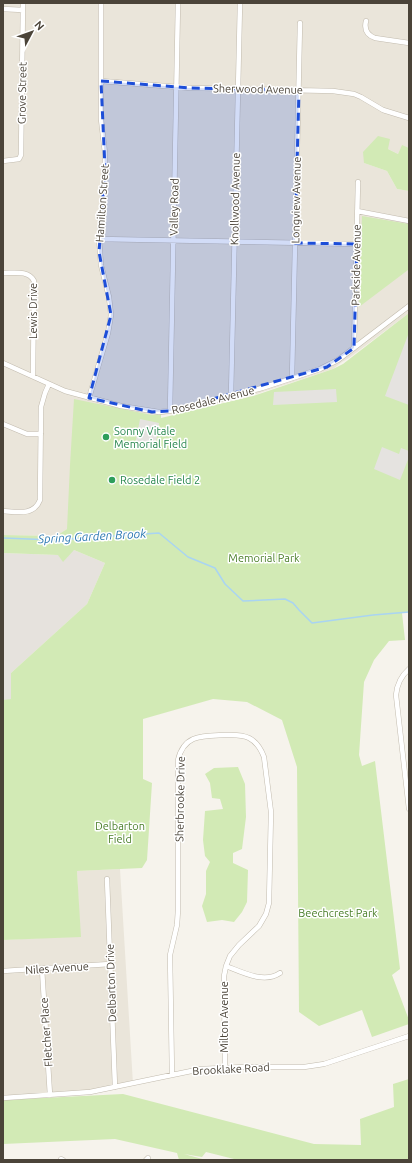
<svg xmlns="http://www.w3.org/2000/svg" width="412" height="1163" font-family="Ubuntu,sans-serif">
<rect width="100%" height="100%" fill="#f6f3ec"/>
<path fill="#eae5da" d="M 3,3 L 409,3 L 409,148 L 402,146 L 398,154 L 388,149 L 364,163 L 387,171 L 397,189 L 409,191 L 409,313 L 349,358 L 342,362 L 333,369 L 253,395 L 174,413 L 164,415 L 152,415 L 67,529 L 56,536 L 3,535 Z
M 120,869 L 133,1084 L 90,1092 L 3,1098 L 3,940 L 80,936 L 77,871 Z"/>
<path fill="#e6e2dd" d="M 74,550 L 105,563 L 87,604 L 11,673 L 11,700 L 3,700 L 3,553 L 58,555 Z"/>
<path fill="#d2eab5" d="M 378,136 L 390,139 L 388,149 L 398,154 L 402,145 L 409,148 L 409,191 L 397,189 L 387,171 L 364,163 L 363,152 Z
M 362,216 L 409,224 L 409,266 L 408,270 L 359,307 Z
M 409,313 L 409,612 L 402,613 L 405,640 L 389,641 L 374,660 L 364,682 L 359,755 L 362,766 L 375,761 L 400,969 L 392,975 L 409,1020 L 409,1024 L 372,1037 L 362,1010 L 319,1026 L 299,1012 L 297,767 L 282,720 L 247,702 L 213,699 L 143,719 L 143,779 L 152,783 L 147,860 L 142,868 L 77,871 L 81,937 L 3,940 L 3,700 L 11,699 L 11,673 L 87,604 L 105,563 L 74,550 L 63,562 L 58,555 L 3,553 L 3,535 L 56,536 L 67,529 L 70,465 L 74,399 L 152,415 L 161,414 L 161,418 L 253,396 L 333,369 L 343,364 Z
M 238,767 L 245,784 L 246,817 L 242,849 L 233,853 L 233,863 L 248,870 L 247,902 L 242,912 L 234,922 L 222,920 L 207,922 L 202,906 L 206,894 L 206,871 L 210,862 L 205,856 L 203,840 L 205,811 L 223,809 L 220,799 L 212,798 L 210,783 L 205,774 L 214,768 Z
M 409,1079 L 409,1160 L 238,1160 L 206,1152 L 202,1157 L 184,1154 L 206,1160 L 179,1160 L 177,1153 L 115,1139 L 3,1144 L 3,1100 L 123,1094 L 314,1144 L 361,1145 L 360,1119 L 394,1107 L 393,1084 Z"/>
<path fill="#e5e3e0" d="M 408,335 L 409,336 L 409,405 L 385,396 Z
M 336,389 L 337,402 L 273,405 L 274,392 Z
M 140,419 L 159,423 L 155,449 L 135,445 Z
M 382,447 L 399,454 L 401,448 L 409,451 L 409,457 L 400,480 L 374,469 Z"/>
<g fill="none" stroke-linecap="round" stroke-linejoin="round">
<path stroke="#a9d4f2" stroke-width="1.5" d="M 3,538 L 54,540 L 159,533 L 188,557 L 215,568 L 225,584 L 243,601 L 285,599 L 293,603 L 299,610 L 312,623 L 373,615 L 409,612"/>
<g stroke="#c2bbae" stroke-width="5.5">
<path id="minor" d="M 3,9 L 23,10
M 366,21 C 364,29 367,35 375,38 L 409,43
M 101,81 L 191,88 L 333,91 L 354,94 L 361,97 L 383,110 L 409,118
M 3,161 L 19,159 L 21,155 L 23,3
M 357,211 L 409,221
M 99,239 L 357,244
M 3,273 C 14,273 29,270 34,281 L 33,376
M 354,348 L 358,182
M 3,363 L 65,391 L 121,406 L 159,412 L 177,410 L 262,388 L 320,369 L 338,360 L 409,306
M 292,378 L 300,23
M 231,396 L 240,3
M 89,398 L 108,333 L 111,315 L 109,297 L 101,265 L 99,239 L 104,199 L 105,169 L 105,153 L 101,119 L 101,3
M 170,411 L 178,3
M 3,424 L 27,434 L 41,434
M 3,511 C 17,512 34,516 40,500 L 41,407 L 45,393 L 49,384
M 409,669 C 401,676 397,684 396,695 L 409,809
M 107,879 L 115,1087
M 226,966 C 242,972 264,984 280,973
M 42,969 L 50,1095
M 3,971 L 110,964
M 172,1075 L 170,955 L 177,925 L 178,910 L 178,760 C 184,734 203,736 225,735 C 233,735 241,734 249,738 C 257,742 261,749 264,757 L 271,812 L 269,903 L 266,914 L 259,926 L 239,945 L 230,956 L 226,966 L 224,976 L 225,1068
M 3,1098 L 90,1092 L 201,1069 L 244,1067 L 304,1067 L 324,1064 L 409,1036
M 61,1159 L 63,1160
M 146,1160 L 148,1158"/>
</g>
<use href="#minor" stroke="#fff" stroke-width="4.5"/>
</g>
<path fill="#1d4ed8" fill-opacity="0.2" stroke="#1d4ed8" stroke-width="3" stroke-dasharray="8 5" stroke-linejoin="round" d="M 101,81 L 191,88 L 299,90 L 295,243 L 357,244 L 354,348 L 327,367 L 170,411 L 152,412 L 89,398 L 111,315 L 99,252 L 105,169 Z"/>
<g fill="#2e9e5b" stroke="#fff" stroke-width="1.5">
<circle cx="106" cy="437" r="4"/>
<circle cx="112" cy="480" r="4"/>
</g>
<g text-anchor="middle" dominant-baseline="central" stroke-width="3" stroke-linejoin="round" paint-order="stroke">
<g font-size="11" fill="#4b4439" stroke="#fff">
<text transform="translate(258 89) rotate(1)">Sherwood Avenue</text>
<text transform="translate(22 93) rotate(-89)">Grove Street</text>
<text transform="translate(235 199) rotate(-89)">Knollwood Avenue</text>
<text transform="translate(296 200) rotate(-89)">Longview Avenue</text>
<text transform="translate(102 203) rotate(-86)">Hamilton Street</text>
<text transform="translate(174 207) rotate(-89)">Valley Road</text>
<text transform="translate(356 265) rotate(-89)">Parkside Avenue</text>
<text transform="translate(33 311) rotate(-90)">Lewis Drive</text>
<text transform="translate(213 400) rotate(-14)">Rosedale Avenue</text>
<text transform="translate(180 799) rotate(-89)">Sherbrooke Drive</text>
<text transform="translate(57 968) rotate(-4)">Niles Avenue</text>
<text transform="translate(111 983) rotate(-92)">Delbarton Drive</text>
<text transform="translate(224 1017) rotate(-90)">Milton Avenue</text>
<text transform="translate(46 1032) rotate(-94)">Fletcher Place</text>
<text transform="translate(231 1069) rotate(-3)">Brooklake Road</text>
</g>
<g font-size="11" fill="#27864d" stroke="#fff" text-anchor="start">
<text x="114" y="431">Sonny Vitale<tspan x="114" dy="13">Memorial Field</tspan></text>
<text x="120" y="480">Rosedale Field 2</text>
</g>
<g font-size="11" fill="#4a7f2a" stroke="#fff">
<text x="264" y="558">Memorial Park</text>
<text x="120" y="826">Delbarton<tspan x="120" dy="13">Field</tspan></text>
<text x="338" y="913">Beechcrest Park</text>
</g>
<g font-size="12" font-style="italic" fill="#2e7ab2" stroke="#fff">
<text transform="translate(92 536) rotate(-3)">Spring Garden Brook</text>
</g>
</g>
<rect width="412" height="1163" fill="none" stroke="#4b4439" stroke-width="8"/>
<g transform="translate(32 32) rotate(49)" stroke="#ffffff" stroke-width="3" paint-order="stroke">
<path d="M0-3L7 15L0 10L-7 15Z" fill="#4b4439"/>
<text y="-6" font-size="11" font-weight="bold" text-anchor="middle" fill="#4b4439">N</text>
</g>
</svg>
